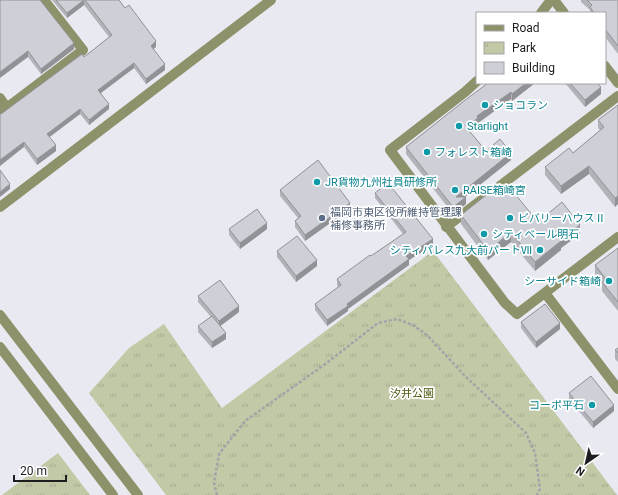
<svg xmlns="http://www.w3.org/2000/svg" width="618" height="495" font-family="Roboto,'Noto Sans JP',sans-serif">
<defs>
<pattern id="park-tufts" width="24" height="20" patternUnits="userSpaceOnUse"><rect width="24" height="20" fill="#c2c9a6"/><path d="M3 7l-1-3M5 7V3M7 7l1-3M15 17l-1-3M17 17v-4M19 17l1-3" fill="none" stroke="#a6ac8f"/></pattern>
</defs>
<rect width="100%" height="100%" fill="#e9eaf1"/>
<path fill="url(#park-tufts)" d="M 433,251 L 617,495 L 166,495 L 89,393 L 129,348 L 164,324 L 222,408 Z
M 58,453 L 90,495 L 2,495 Z"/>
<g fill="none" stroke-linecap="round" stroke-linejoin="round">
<path stroke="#a3a4a9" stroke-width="2.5" stroke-dasharray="3 2" stroke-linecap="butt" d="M 217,495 L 214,483 L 219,454 L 245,421 L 324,365 L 378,323 L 397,319 L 413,325 L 428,336 L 465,376 L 526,433 L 535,453 L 540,489 L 537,495"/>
<path stroke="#8e926b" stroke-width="10" d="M 554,0 L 564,13
M 541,13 L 551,0
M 605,66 L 618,83
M 477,81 L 465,92 L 390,150 L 505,303 L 517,314 L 618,237
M 0,98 L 7,108
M 0,113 L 83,50 L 44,0
M 0,207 L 271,0
M 446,227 L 618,96
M 545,293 L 618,389"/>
<path stroke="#8e926b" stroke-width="10" d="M 0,315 L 138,495
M 0,347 L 113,495"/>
</g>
<path fill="#b2b3b9" d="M 0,0 L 74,49 L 41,74 L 28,57 Z
M 52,0 L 119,0 L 156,47 L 153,49 L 165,70 L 146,84 L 134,68 L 101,93 L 109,109 L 89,125 L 80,114 L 49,137 L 56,151 L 37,165 L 24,147 L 1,114 L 84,57 L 109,37 L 84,5 L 67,18 Z
M 581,0 L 618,0 L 618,54 L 605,37 L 605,13 L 590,13 L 590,10 L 581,2 Z
M 535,83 L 512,101 L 511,99 L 478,123 L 478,125 L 469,132 L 486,151 L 511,160 L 465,197 L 466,204 L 453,214 L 406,154 L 406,147 L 464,101 Z
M 565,83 L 597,83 L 601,94 L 585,107 Z
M 618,105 L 615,207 L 589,174 L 561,194 L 545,175 L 545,167 L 573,153 L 600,130 L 598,128 L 598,120 Z
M 280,190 L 350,209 L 305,241 L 295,227 L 295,221 L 298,218 L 280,196 Z
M 375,193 L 433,245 L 409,260 L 409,265 L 348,309 L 348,311 L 327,326 L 315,310 L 315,304 L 338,287 L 337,285 L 337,279 L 371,256 L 403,234 L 375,198 Z
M 499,196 L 538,222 L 580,234 L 561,248 L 561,250 L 535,271 L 511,242 L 488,260 L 461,224 L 461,215 Z
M 229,229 L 267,229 L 240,249 L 229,235 Z
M 618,248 L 618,311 L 602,291 L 602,283 L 595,274 L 595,265 Z
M 277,251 L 317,266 L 296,282 L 277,257 Z
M 198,296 L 239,312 L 220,326 L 226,339 L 212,348 L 198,332 L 198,326 L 211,317 L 198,302 Z
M 521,322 L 560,329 L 536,348 L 521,328 Z
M 618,348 L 618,362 L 615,359 L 615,350 Z
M 569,393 L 614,411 L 593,428 L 569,399 Z"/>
<path fill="#919296" d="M 84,0 L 84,5 L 67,18 L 67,13 Z
M 156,41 L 156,47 L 151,51 L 151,46 Z
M 74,43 L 74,49 L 41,74 L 41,69 Z
M 28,51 L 28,57 L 0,78 L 0,72 Z
M 134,63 L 134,68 L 98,95 L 98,90 Z
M 165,64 L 165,70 L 146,84 L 146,79 Z
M 526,83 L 535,83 L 512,101 L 512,94 Z
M 601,87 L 601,94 L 585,107 L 585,100 Z
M 511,92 L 511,99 L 478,123 L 478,125 L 466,134 L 466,127 L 477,116 Z
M 109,104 L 109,109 L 89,125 L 89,120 Z
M 80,109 L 80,114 L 47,139 L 47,134 Z
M 24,142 L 24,147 L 0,166 L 0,160 Z
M 56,145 L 56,151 L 37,165 L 37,159 Z
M 511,153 L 511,160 L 456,204 L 456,197 Z
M 589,166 L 589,174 L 561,194 L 561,186 Z
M 10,184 L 10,189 L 0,197 L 0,192 Z
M 618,196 L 618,204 L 615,207 L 615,198 Z
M 466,197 L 466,204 L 453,214 L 453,207 Z
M 350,203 L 350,209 L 305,241 L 305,235 Z
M 267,223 L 267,229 L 240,249 L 240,243 Z
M 580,225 L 580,234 L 561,248 L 561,250 L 535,271 L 535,262 L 560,239 Z
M 511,232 L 511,242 L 488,260 L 488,251 Z
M 433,239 L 433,245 L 409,260 L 409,265 L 348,309 L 348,311 L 327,326 L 327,320 L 406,256 Z
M 317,260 L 317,266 L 296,282 L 296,276 Z
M 239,306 L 239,312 L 219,327 L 219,321 Z
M 560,323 L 560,329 L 536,348 L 536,342 Z
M 226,333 L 226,339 L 212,348 L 212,342 Z
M 614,405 L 614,411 L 593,428 L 593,422 Z"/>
<path fill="#cfd0d7" stroke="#919296" d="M 0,0 L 40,0 L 74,43 L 41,69 L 28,51 L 0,72 Z
M 56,0 L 84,0 L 67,13 Z
M 85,0 L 119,0 L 125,8 L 129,5 L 156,41 L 151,46 L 165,64 L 146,79 L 134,63 L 98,90 L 109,104 L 89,120 L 80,109 L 47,134 L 56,145 L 37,159 L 24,142 L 0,160 L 0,114 L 1,114 L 82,54 L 84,57 L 112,35 Z
M 587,0 L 618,0 L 618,46 L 605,29 L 605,13 L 594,13 L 590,7 L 592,5 Z
M 488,83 L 526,83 L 512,94 L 511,92 L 477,116 L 478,118 L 466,127 L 486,151 L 500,139 L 511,153 L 456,197 L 466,197 L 453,207 L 406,147 L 464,101 Z
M 570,83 L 597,83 L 601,87 L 585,100 Z
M 618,105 L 618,196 L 615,198 L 589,166 L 561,186 L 545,167 L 569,148 L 573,153 L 604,127 L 598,120 Z
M 318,160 L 350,203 L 305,235 L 295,221 L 301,216 L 280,190 Z
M 0,170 L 10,184 L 0,192 Z
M 388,183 L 433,239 L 406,256 L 409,259 L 347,304 L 348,306 L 327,320 L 315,304 L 341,285 L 337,279 L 370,255 L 371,256 L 406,232 L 375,193 Z
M 510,188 L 538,222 L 562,202 L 580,225 L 560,239 L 561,241 L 535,262 L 511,232 L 488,251 L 461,215 L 490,192 L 494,192 L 499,196 Z
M 257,209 L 267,223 L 240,243 L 229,229 Z
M 297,236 L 317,260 L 296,276 L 277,251 Z
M 618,248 L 618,302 L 602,282 L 606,279 L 595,265 Z
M 220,280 L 239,306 L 219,321 L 198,296 Z
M 545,304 L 560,323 L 536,342 L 521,322 Z
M 212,316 L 226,333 L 212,342 L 198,326 Z
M 618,348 L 618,353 L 615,350 Z
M 591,376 L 614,405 L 593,422 L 569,393 Z"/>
<g fill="#0f9aa8" stroke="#fff" stroke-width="1.5">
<circle cx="485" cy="105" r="4"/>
<circle cx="459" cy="126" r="4"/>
<circle cx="427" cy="152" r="4"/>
<circle cx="317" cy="182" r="4"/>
<circle cx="455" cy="190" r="4"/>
<circle cx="510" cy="218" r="4"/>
<circle cx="484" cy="234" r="4"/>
<circle cx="540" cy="250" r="4"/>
<circle cx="609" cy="281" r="4"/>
<circle cx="592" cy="405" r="4"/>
</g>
<circle fill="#5c6f8a" stroke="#fff" stroke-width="1.5" cx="322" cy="218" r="4"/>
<g text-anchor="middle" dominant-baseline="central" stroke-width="3.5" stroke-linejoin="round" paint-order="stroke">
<g font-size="11" fill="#0d838f" stroke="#fff" text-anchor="start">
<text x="493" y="105">ショコラン</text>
<text x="467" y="126">Starlight</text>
<text x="435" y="152">フォレスト箱崎</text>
<text x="325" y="182">JR貨物九州社員研修所</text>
<text x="463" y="190">RAISE箱崎宮</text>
<text x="518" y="218">ビバリーハウスⅡ</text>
<text x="492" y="234">シティベール明石</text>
<text x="532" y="250" text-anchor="end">シティパレス九大前パートⅦ</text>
<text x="601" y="281" text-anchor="end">シーサイド箱崎</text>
<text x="584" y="405" text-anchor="end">コーポ平石</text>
</g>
<g font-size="11" fill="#4e5e75" stroke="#fff" text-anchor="start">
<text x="330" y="212">福岡市東区役所維持管理課<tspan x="330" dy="13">補修事務所</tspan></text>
</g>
<g font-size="11" fill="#4e5810" stroke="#fff">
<text x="412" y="393">汐井公園</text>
</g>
</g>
<rect x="476" y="12" width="130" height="72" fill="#ffffff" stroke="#a5a5a6"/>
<rect x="484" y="25" width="20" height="6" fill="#8e926b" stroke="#a5a5a6"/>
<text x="512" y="32" font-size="12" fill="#1d1d20">Road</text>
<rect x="484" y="42" width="20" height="12" fill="url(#park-tufts)" stroke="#a5a5a6"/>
<text x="512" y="52" font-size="12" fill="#1d1d20">Park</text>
<rect x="484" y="62" width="20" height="12" fill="#cfd0d7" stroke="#a5a5a6"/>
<text x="512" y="72" font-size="12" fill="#1d1d20">Building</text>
<g transform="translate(586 463) rotate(214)" stroke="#ffffff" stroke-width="3" paint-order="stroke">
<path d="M0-3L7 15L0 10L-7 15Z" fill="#1d1d20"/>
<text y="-6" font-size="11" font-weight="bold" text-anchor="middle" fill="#1d1d20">N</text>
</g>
<path d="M14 475v6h52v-6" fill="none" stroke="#1d1d20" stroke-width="2"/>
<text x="20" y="475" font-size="12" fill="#1d1d20" stroke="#ffffff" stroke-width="3" paint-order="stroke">20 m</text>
</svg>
